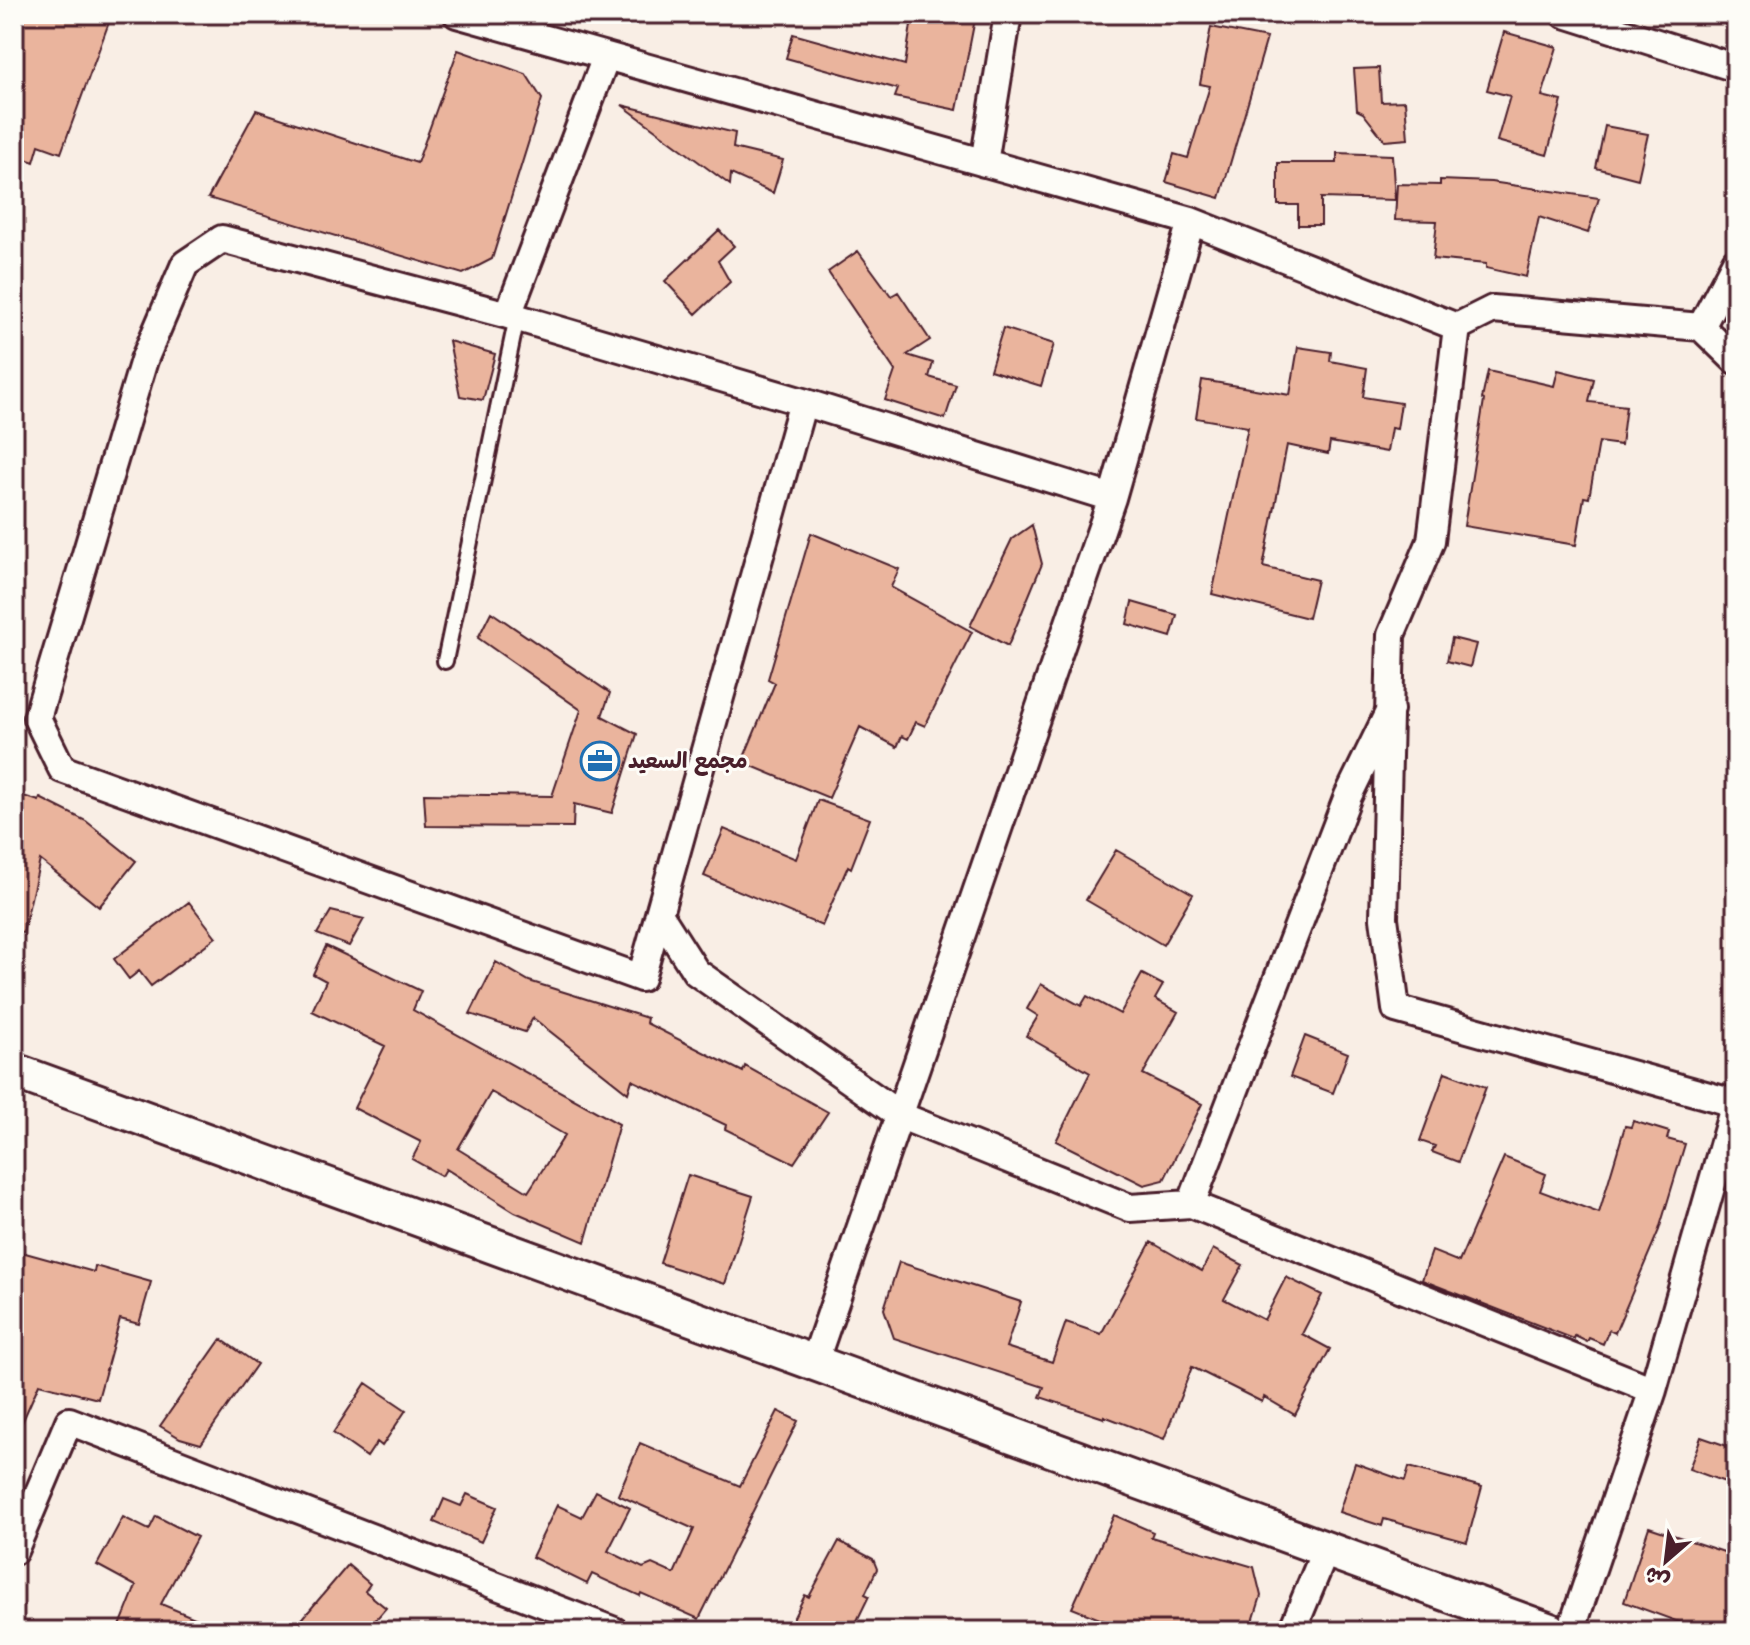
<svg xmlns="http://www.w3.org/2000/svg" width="1750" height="1645" font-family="'Balsamiq Sans','Playpen Sans Arabic',sans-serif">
<rect width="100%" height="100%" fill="#f9eee5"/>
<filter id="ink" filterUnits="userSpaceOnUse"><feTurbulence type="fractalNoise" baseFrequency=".0125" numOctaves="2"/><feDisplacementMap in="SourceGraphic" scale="16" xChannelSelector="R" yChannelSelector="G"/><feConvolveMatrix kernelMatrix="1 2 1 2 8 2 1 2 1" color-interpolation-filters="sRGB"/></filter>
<g filter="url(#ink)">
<path fill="#eab49d" stroke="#4a1f2b" stroke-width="2" fill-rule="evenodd" d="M 14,14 L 112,14 L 61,153 L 39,145 L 34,162 L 14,155 Z
M 922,14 L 976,14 L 957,110 L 895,97 L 898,89 L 786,58 L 793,34 L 905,65 L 912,18 L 921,20 Z
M 1211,27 L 1267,38 L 1220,198 L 1166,182 L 1174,154 L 1188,158 L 1210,86 L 1200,84 Z
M 1504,32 L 1557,47 L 1542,96 L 1562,101 L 1547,155 L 1497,141 L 1510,96 L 1487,90 Z
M 458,50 L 526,74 L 542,99 L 492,259 L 463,274 L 208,198 L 256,110 L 417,163 Z
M 1379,68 L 1381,102 L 1405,101 L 1408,139 L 1385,141 L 1363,113 L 1357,110 L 1354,69 Z
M 622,105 L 735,133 L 733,148 L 783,160 L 773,193 L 731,174 L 730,185 Z
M 1605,126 L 1648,134 L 1638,179 L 1596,168 Z
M 1337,153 L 1392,155 L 1395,200 L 1321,198 L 1321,225 L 1298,225 L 1298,205 L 1278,205 L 1278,163 L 1337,163 Z
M 1440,180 L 1491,182 L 1599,198 L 1588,233 L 1539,217 L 1526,277 L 1486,268 L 1486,264 L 1433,259 L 1437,221 L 1395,220 L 1397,184 L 1440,185 Z
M 719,230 L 734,246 L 718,261 L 730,282 L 696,314 L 665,281 Z
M 858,251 L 891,296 L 898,292 L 930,340 L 907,355 L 933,363 L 929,377 L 956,385 L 945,419 L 885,400 L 895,371 L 828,272 Z
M 1003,328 L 1054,344 L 1041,386 L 990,370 Z
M 449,341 L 495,354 L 483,400 L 460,396 Z
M 1298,347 L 1331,352 L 1330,361 L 1367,368 L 1363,397 L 1401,403 L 1397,429 L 1391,428 L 1387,452 L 1330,442 L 1328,454 L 1287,445 L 1263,567 L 1317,580 L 1308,618 L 1212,594 L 1248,427 L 1196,418 L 1202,380 L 1290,395 Z
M 1558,370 L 1594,379 L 1589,402 L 1626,406 L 1621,445 L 1599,442 L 1589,498 L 1584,497 L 1576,545 L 1464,526 L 1484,400 L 1482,399 L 1488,371 L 1554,386 Z
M 1032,525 L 1042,564 L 1008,646 L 970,626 L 1012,539 Z
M 811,533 L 899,569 L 891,587 L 972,632 L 925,726 L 916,722 L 908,739 L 902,736 L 897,747 L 860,727 L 829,798 L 742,762 L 775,683 L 768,679 Z
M 1132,602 L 1177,615 L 1171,637 L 1127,624 Z
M 491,612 L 610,693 L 602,716 L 637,734 L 612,813 L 574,804 L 573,827 L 426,826 L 424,794 L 552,796 L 581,710 L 478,638 Z
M 1452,638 L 1476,644 L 1470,667 L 1447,661 Z
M 14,793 L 39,801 L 40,798 L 86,821 L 136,861 L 99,907 L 40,860 L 23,933 L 14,932 Z
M 818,800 L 870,819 L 851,868 L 848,866 L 822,926 L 704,876 L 724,829 L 796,859 Z
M 1116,850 L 1193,894 L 1163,945 L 1086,900 Z
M 189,902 L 216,937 L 151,986 L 139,971 L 129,979 L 114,959 Z
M 331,911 L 364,919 L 349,946 L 317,934 Z
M 326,946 L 421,991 L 413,1010 L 619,1124 L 585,1242 L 515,1212 L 446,1169 L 442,1176 L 412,1159 L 421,1142 L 354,1108 L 385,1046 L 312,1011 L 326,981 L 313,974 ZM 491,1092 L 565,1135 L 528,1192 L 458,1149 Z
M 496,962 L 529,981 L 647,1018 L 646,1023 L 743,1072 L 745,1066 L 828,1112 L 794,1163 L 725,1129 L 726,1125 L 632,1080 L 628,1093 L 533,1018 L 525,1032 L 470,1014 Z
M 1142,974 L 1163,985 L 1155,999 L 1178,1012 L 1143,1074 L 1202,1104 L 1164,1180 L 1144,1185 L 1056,1141 L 1090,1073 L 1026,1036 L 1038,1016 L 1027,1009 L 1041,984 L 1081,1006 L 1087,996 L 1120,1014 Z
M 1305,1036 L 1348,1053 L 1333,1093 L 1290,1077 Z
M 1445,1072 L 1486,1087 L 1458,1162 L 1432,1152 L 1435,1146 L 1420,1141 Z
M 1633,1121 L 1669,1132 L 1667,1139 L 1685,1144 L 1659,1230 L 1615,1333 L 1609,1330 L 1603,1344 L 1589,1338 L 1587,1342 L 1575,1336 L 1574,1339 L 1422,1280 L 1432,1251 L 1459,1262 L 1504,1157 L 1546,1174 L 1540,1191 L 1599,1213 L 1625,1126 L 1631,1127 Z
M 688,1175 L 753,1196 L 725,1284 L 660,1263 Z
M 1151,1242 L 1202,1271 L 1213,1249 L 1243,1265 L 1224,1299 L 1264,1320 L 1286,1277 L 1322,1295 L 1302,1334 L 1330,1349 L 1295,1415 L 1264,1397 L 1262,1402 L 1192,1367 L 1164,1439 L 1104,1416 L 1104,1418 L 1040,1397 L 1044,1387 L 894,1338 L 884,1309 L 899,1262 L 1021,1302 L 1006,1347 L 1052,1362 L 1066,1322 L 1101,1334 Z
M 18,1251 L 94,1272 L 95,1266 L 151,1282 L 139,1324 L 120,1319 L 98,1399 L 39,1384 L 14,1441 L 14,1342 L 21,1286 L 14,1284 L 14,1266 Z
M 221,1339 L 257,1364 L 201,1444 L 180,1438 L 160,1426 Z
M 366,1383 L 406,1410 L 382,1446 L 377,1442 L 367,1457 L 333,1433 Z
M 778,1411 L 798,1421 L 699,1619 L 641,1593 L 640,1596 L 592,1574 L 587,1584 L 532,1557 L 557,1505 L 582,1517 L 596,1491 L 630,1508 L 608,1551 L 643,1568 L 652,1564 L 674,1574 L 694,1529 L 618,1495 L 640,1443 L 740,1486 Z
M 1701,1437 L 1736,1449 L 1736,1486 L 1689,1469 Z
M 1355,1463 L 1405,1481 L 1409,1467 L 1482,1487 L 1467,1542 L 1384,1519 L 1382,1526 L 1339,1512 Z
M 467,1494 L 497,1507 L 481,1542 L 434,1522 L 444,1499 L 461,1506 Z
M 1114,1515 L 1153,1532 L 1151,1537 L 1254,1567 L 1261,1596 L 1250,1631 L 1130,1631 L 1072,1608 Z
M 156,1516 L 197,1537 L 161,1604 L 226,1631 L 118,1631 L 136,1586 L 97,1565 L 123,1517 L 149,1530 Z
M 1649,1527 L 1736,1556 L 1736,1631 L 1703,1631 L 1624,1602 Z
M 839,1541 L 873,1559 L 877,1569 L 865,1594 L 869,1596 L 852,1631 L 843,1631 L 822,1621 L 817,1631 L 787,1631 L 805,1595 L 809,1597 Z
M 348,1565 L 370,1584 L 365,1591 L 386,1608 L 366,1631 L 292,1631 Z"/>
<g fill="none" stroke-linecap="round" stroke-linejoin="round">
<g stroke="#4a1f2b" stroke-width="20">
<path id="service" d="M 445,661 L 517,317"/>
</g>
<g stroke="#4a1f2b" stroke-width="32">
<path id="minor" d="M 457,14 L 1191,221 L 1457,327 L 1493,309 L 1701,327 L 1736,261
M 1565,14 L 1736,68
M 984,163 L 1008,14
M 508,315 L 803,402 L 641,978 L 62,769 L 37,718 L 144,360 L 185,264 L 222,239 L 508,315 L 606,57
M 1457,327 L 1431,541 L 1391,635 L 1384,918 L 1396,1009 L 1734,1103
M 1701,327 L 1736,361
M 803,402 L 1112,498 L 1191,221
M 659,914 L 696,972 L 901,1116 L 1130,1208 L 1191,1204 L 1348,796 L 1390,710
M 1191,1204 L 1653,1390
M 814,1363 L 1112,498
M 14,1551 L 69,1421 L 614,1631
M 1292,1631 L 1326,1549
M 1571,1631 L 1653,1390 L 1736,1100"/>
</g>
<g stroke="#4a1f2b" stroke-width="40">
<path id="tertiary" d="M 14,1071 L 1550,1631"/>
</g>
<use href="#service" stroke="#fdfcf7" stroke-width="14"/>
<use href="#minor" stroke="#fdfcf7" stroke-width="26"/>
<use href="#tertiary" stroke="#fdfcf7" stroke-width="34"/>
</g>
</g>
<defs>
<g id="office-ring" transform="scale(2)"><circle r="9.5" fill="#fdfcf7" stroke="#1f6fb2" stroke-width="1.5"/><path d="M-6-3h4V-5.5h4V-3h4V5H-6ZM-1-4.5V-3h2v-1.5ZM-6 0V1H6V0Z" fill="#1f6fb2"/></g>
</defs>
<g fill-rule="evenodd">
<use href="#office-ring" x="600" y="761"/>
</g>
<g text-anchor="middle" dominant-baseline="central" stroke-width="6" stroke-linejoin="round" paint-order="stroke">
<g font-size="22" font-weight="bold" fill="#4a1f2b" stroke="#fdfcf7" text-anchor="start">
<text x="628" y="761">مجمع السعيد</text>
</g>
</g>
<rect width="1750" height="1645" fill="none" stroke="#fdfcf7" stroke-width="48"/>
<rect x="24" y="24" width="1702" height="1597" fill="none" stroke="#4a1f2b" stroke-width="3" filter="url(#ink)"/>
<g transform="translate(1666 1561) rotate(208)" stroke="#fdfcf7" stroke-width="6" paint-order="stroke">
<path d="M0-6L14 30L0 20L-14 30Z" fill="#4a1f2b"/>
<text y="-12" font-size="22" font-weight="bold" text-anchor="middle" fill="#4a1f2b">ش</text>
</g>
</svg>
